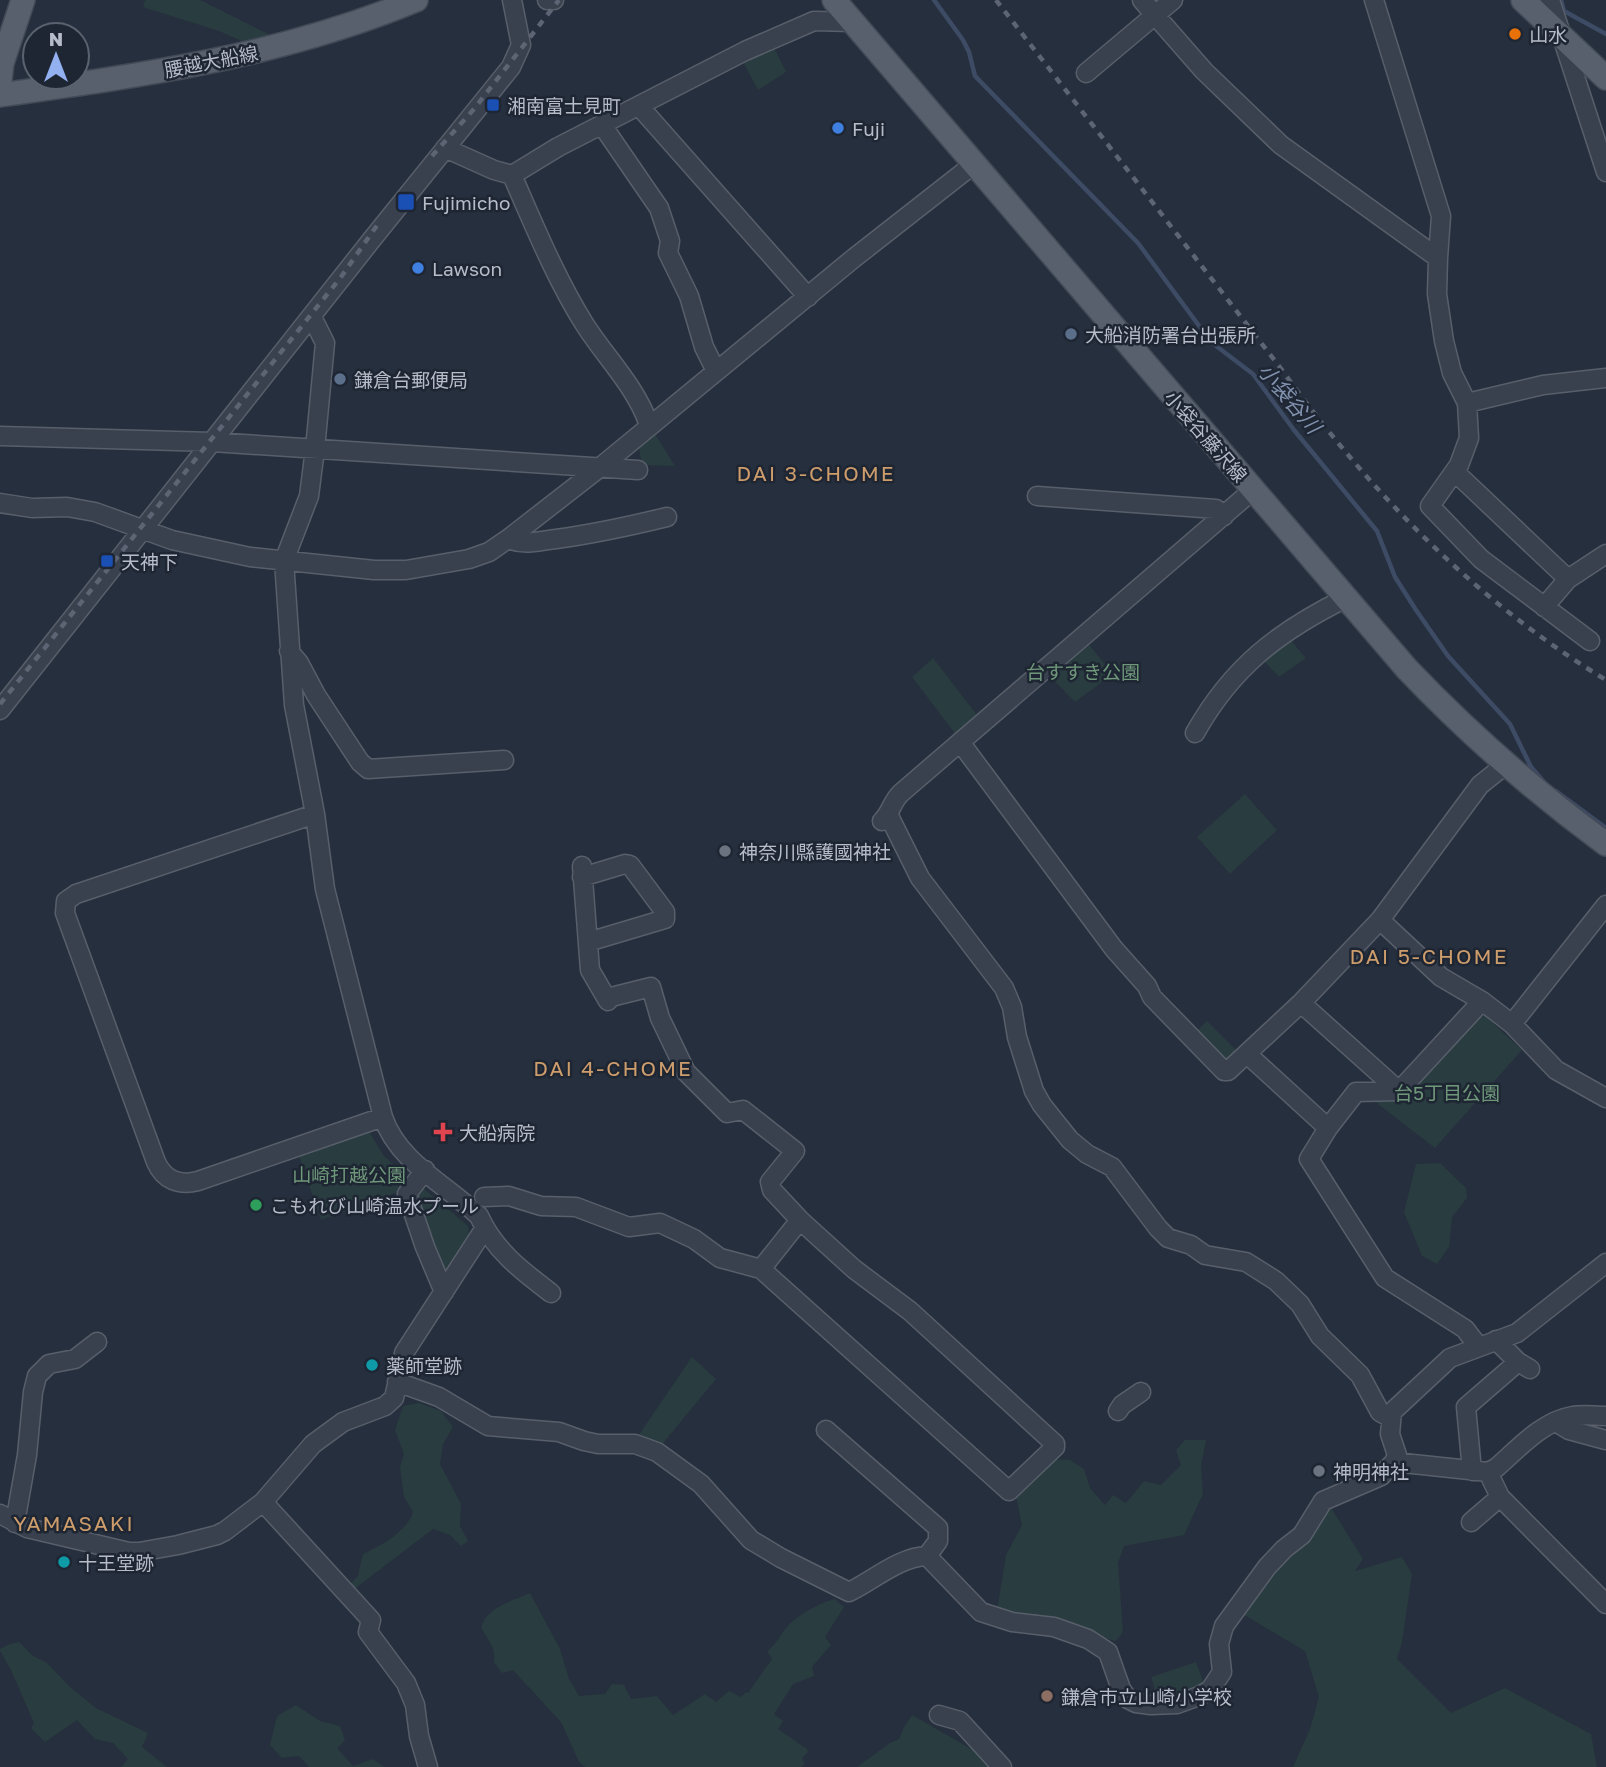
<svg xmlns="http://www.w3.org/2000/svg" width="1606" height="1767" font-family="'Golos Text','Noto Sans JP',sans-serif">
<rect width="100%" height="100%" fill="#262f3d"/>
<path fill="#293c3f" d="M 145,0 L 200,0 L 272,36 L 244,42 L 219,31 L 143,7 Z
M 771,42 L 786,72 L 758,90 L 740,56 Z
M 655,434 L 675,466 L 642,465 L 639,448 Z
M 1288,637 L 1306,658 L 1279,677 L 1261,658 Z
M 1086,641 L 1113,674 L 1075,702 L 1047,673 Z
M 933,658 L 977,715 L 957,736 L 912,677 Z
M 1245,794 L 1277,830 L 1230,874 L 1197,837 Z
M 1485,1016 L 1522,1050 L 1435,1148 L 1373,1100 L 1477,1017 Z
M 1207,1021 L 1239,1053 L 1234,1059 L 1221,1059 L 1195,1033 Z
M 368,1130 L 384,1156 L 411,1180 L 401,1191 L 321,1220 L 298,1153 Z
M 1440,1163 L 1466,1188 L 1467,1198 L 1452,1217 L 1449,1247 L 1437,1264 L 1422,1256 L 1404,1212 L 1416,1164 Z
M 423,1188 L 468,1226 L 469,1234 L 447,1268 L 440,1268 L 413,1192 L 415,1189 Z
M 692,1357 L 716,1379 L 659,1448 L 638,1436 Z
M 419,1403 L 441,1411 L 453,1427 L 443,1444 L 440,1464 L 461,1504 L 460,1526 L 468,1541 L 461,1546 L 450,1535 L 433,1529 L 353,1590 L 349,1585 L 358,1576 L 363,1554 C 381,1546 407,1531 413,1512 L 404,1497 L 400,1467 L 404,1454 L 395,1430 L 403,1406 Z
M 1185,1440 L 1206,1440 L 1201,1465 L 1203,1494 L 1184,1535 L 1124,1546 L 1118,1563 L 1123,1632 L 1116,1641 L 997,1611 L 1006,1555 L 1022,1525 L 1016,1497 L 1050,1459 L 1070,1460 L 1084,1469 L 1090,1488 L 1105,1505 L 1113,1495 L 1126,1503 L 1144,1481 L 1161,1485 L 1181,1465 L 1176,1450 Z
M 1328,1503 L 1363,1559 L 1355,1571 L 1402,1557 L 1412,1574 L 1402,1642 L 1397,1659 L 1451,1713 L 1505,1688 L 1591,1734 L 1597,1767 L 1293,1767 L 1310,1729 L 1319,1697 L 1305,1651 L 1241,1613 Z
M 530,1593 L 560,1649 L 569,1679 L 579,1696 L 605,1694 L 612,1684 L 624,1685 L 631,1699 L 657,1696 L 673,1715 L 705,1694 L 716,1702 L 729,1691 L 741,1697 L 746,1692 L 748,1693 L 772,1659 L 767,1651 C 777,1644 779,1636 786,1628 C 797,1615 819,1603 835,1599 L 844,1607 L 825,1637 L 831,1645 L 812,1667 L 814,1676 L 793,1684 L 774,1714 L 783,1721 L 778,1729 L 807,1749 L 808,1752 L 802,1758 L 805,1764 L 801,1767 L 585,1767 L 579,1762 L 561,1722 L 513,1670 L 502,1673 L 494,1662 C 496,1648 488,1639 481,1628 C 486,1607 512,1601 530,1593 Z
M 19,1642 L 33,1656 L 47,1663 L 71,1688 L 96,1708 L 148,1733 L 142,1747 L 167,1767 L 121,1767 L 128,1759 L 113,1743 L 95,1739 L 77,1720 L 45,1742 L 31,1728 L 34,1723 L 11,1670 L 0,1651 L 0,1649 L 10,1644 Z
M 1196,1662 L 1204,1684 L 1186,1692 L 1158,1699 L 1151,1677 Z
M 296,1705 L 320,1721 L 340,1726 L 345,1740 L 337,1748 L 353,1766 L 373,1759 L 385,1767 L 309,1767 L 299,1756 L 282,1758 L 270,1745 L 277,1716 Z
M 912,1715 L 987,1758 L 990,1767 L 857,1767 L 890,1743 L 899,1739 L 903,1729 Z"/>
<g fill="none" stroke-linecap="round" stroke-linejoin="round">
<path stroke="#3d4b65" stroke-width="4.5" d="M 934,0 L 963,40 L 969,52 L 975,76 L 1138,243 L 1211,342 L 1253,374 L 1294,430 L 1377,531 L 1395,577 L 1416,610 L 1448,656 L 1510,724 L 1531,767 L 1544,782
M 1561,0 L 1564,11 L 1606,34
M 1556,791 L 1606,828"/>
<g stroke="#585f6b" stroke-width="21">
<path id="minor" d="M 547,0 L 554,0
M 1173,0 L 1155,15 L 1204,71 L 1281,145 L 1438,258 L 1437,294 L 1444,341 L 1452,373 L 1467,403 L 1469,438 L 1459,465 L 1430,506 L 1481,559 L 1590,641
M 1374,0 L 1441,216 L 1438,258
M 1550,0 L 1606,172
M 1086,73 L 1155,15 L 1142,0
M 639,106 L 808,297
M 602,125 L 659,208 L 670,241 L 668,253 L 689,296 L 704,347 L 716,371
M 445,148 L 494,170 L 512,175 L 558,147 L 745,51 L 814,21 L 852,22
M 512,175 C 534,225 556,279 585,325 C 607,359 636,387 649,425
M 312,317 L 325,343 L 315,449 L 309,496 L 284,561 L 294,705 L 315,814 L 325,889 L 383,1117 C 398,1162 447,1185 479,1216 C 494,1250 522,1271 551,1293
M 1467,403 L 1543,385 L 1606,378
M 0,436 L 212,442 L 638,470
M 1455,472 L 1568,579
M 1037,496 L 1216,509 L 1224,516
M 0,503 L 32,508 L 67,507 L 95,512 L 172,540 L 250,557 L 374,570 L 406,570 L 469,559 L 489,552 L 508,539 L 598,469 L 854,258 L 974,164
M 508,539 C 525,546 538,541 556,539 C 593,534 630,526 667,517
M 1544,607 L 1568,579 L 1606,554
M 289,651 L 299,663 L 316,695 L 360,762 L 368,769 L 504,760
M 0,710 L 373,238 L 511,67 L 521,45 L 512,0
M 1195,733 C 1232,667 1279,631 1346,598
M 960,742 L 1114,949 L 1147,986 L 1152,997 L 1224,1071 L 1228,1071 L 1301,1003 L 1399,1091 L 1356,1092 L 1328,1128 L 1309,1159 L 1385,1278 L 1465,1329 L 1478,1346
M 315,814 L 76,894 L 66,901 L 65,913 L 156,1162 C 164,1180 179,1186 198,1181 L 383,1117
M 889,816 L 920,878 L 1004,988 L 1012,1007 L 1017,1037 L 1034,1091 L 1042,1105 L 1070,1140 L 1087,1154 L 1112,1167 L 1158,1228 L 1168,1238 L 1191,1245 L 1205,1255 L 1246,1262 L 1276,1281 L 1300,1304 L 1320,1336 L 1360,1375 L 1380,1412 L 1391,1418
M 882,821 C 891,813 892,801 901,793 L 1253,490
M 582,866 L 590,970 L 608,1001
M 582,877 L 625,864 L 630,865 L 665,912 L 665,919 L 588,942
M 1380,920 L 1441,977 L 1482,1001 L 1512,1024 L 1556,1070 L 1606,1098
M 607,998 L 651,987 L 660,1018 L 686,1072 L 727,1113 L 743,1110 L 795,1151 L 770,1182 L 772,1190 L 800,1220
M 1301,1003 L 1380,920 L 1480,785 L 1505,765
M 1512,1024 L 1606,905
M 1247,1054 L 1328,1128
M 1399,1091 L 1482,1001
M 425,1170 L 407,1194 L 425,1247 L 444,1292
M 484,1197 L 509,1196 L 541,1206 L 576,1207 L 629,1227 L 660,1223 L 694,1239 L 720,1258 L 761,1269 L 800,1220 L 854,1269 L 910,1311 L 1055,1444 L 1055,1447 L 1009,1491 L 761,1269
M 1496,1340 L 1518,1362 L 1530,1369
M 397,1382 L 439,1397 L 488,1426 L 559,1432 L 584,1441 L 598,1444 L 635,1444 L 657,1452 L 701,1484 L 751,1540 L 781,1558 L 849,1592 C 874,1580 899,1557 927,1556 L 981,1612 L 1012,1622 L 1054,1627 L 1088,1639 L 1108,1652 L 1121,1689 L 1128,1699 L 1136,1703 L 1151,1705 L 1177,1704 L 1199,1696 L 1210,1690 L 1222,1672 L 1219,1644 L 1224,1626 L 1267,1567 L 1284,1549 L 1302,1535 L 1323,1501 L 1381,1476 L 1394,1462 L 1397,1455 L 1390,1434 L 1392,1412 L 1450,1358 L 1517,1333 L 1606,1263
M 1118,1411 L 1122,1405 L 1141,1392
M 1556,1422 L 1569,1430 L 1606,1440
M 826,1430 L 938,1528 L 938,1541 L 927,1556
M 1394,1462 L 1488,1472 L 1496,1468 C 1518,1449 1542,1421 1573,1416 C 1583,1414 1595,1416 1606,1416
M 1472,1471 L 1466,1407 L 1518,1362
M 1488,1472 L 1500,1497 L 1606,1604
M 263,1502 L 371,1620 L 368,1632 L 406,1683 L 415,1705 L 419,1736 L 428,1767
M 0,1514 L 27,1528 L 129,1552 L 139,1552 L 178,1545 L 217,1535 L 225,1531 L 263,1502 L 313,1444 L 343,1422 L 385,1406 L 394,1398 L 404,1353 L 485,1228
M 1471,1522 L 1500,1497
M 15,1523 L 27,1455 L 33,1392 L 37,1376 L 49,1364 L 75,1359 L 97,1342
M 939,1715 L 960,1721 L 1002,1767"/>
</g>
<g stroke="#434a57" stroke-width="26">
<path id="major" d="M 834,0 L 1407,669 C 1469,734 1534,791 1606,844
M 1523,0 L 1606,78
M 0,80 L 2,63 L 23,0
M 0,95 C 144,75 281,56 416,0"/>
</g>
<use href="#minor" stroke="#3a414e" stroke-width="18"/>
<use href="#major" stroke="#58606d" stroke-width="23"/>
<path stroke="#5d6574" stroke-width="4.5" stroke-dasharray="7 7" stroke-linecap="butt" d="M 996,0 L 1279,366 C 1369,491 1474,600 1606,680
M 432,156 L 474,109 L 559,0
M 0,704 L 341,277 L 380,221"/>
</g>
<circle fill="#e8710a" stroke="#1f2633" stroke-width="2.5" cx="1515" cy="34" r="7"/>
<g fill="#1a4fb4" stroke="#1f2633" stroke-width="2.5">
<rect x="486" y="98" width="14" height="14" rx="3.5"/>
<rect x="397" y="193" width="18" height="18" rx="3.5"/>
<rect x="100" y="554" width="14" height="14" rx="3.5"/>
</g>
<g fill="#3f7fe0" stroke="#1f2633" stroke-width="2.5">
<circle cx="838" cy="128" r="7"/>
<circle cx="418" cy="268" r="7"/>
</g>
<g fill="#5c6f8a" stroke="#1f2633" stroke-width="2.5">
<circle cx="1071" cy="334" r="7"/>
<circle cx="340" cy="379" r="7"/>
</g>
<g fill="#6b7280" stroke="#1f2633" stroke-width="2.5">
<circle cx="725" cy="851" r="7"/>
<circle cx="1319" cy="1471" r="7"/>
</g>
<path fill="#e0444e" stroke="#1f2633" stroke-width="2.5" d="M439.5 1121.5h7v7h7v7h-7v7h-7v-7h-7v-7h7z"/>
<circle fill="#2e9e5b" stroke="#1f2633" stroke-width="2.5" cx="256" cy="1205" r="7"/>
<g fill="#0f9aa8" stroke="#1f2633" stroke-width="2.5">
<circle cx="372" cy="1365" r="7"/>
<circle cx="64" cy="1562" r="7"/>
</g>
<circle fill="#8d6e63" stroke="#1f2633" stroke-width="2.5" cx="1047" cy="1696" r="7"/>
<g text-anchor="middle" dominant-baseline="central" stroke-width="5" stroke-linejoin="round" paint-order="stroke">
<g font-size="19" fill="#b6bcc8" stroke="#1f2633" text-anchor="start">
<text x="1529" y="34">山水</text>
<text x="507" y="105">湘南富士見町</text>
<text x="852" y="128">Fuji</text>
<text x="422" y="202">Fujimicho</text>
<text x="432" y="268">Lawson</text>
<text x="1085" y="334">大船消防署台出張所</text>
<text x="354" y="379">鎌倉台郵便局</text>
<text x="121" y="561">天神下</text>
<text x="739" y="851">神奈川縣護國神社</text>
<text x="459" y="1132">大船病院</text>
<text x="270" y="1205">こもれび山崎温水プール</text>
<text x="386" y="1365">薬師堂跡</text>
<text x="1333" y="1471">神明神社</text>
<text x="78" y="1562">十王堂跡</text>
<text x="1061" y="1696">鎌倉市立山崎小学校</text>
</g>
<g font-size="19" fill="#b6bcc8" stroke="#1f2633">
<text transform="translate(211 61) rotate(-11)">腰越大船線</text>
<text transform="translate(1206 436) rotate(49)">小袋谷藤沢線</text>
</g>
<g font-size="19" fill="#6f987b" stroke="#1f2633">
<text x="1083" y="671">台すすき公園</text>
<text x="1447" y="1092">台5丁目公園</text>
<text x="349" y="1174">山崎打越公園</text>
</g>
<g font-size="21" font-style="italic" fill="#8091ae" stroke="#1f2633">
<text transform="translate(1290 398) rotate(50)">小袋谷川</text>
</g>
<g font-size="21" letter-spacing="2" fill="#ce9d6c" stroke="#1f2633">
<text x="816" y="473">DAI 3-CHOME</text>
<text x="1429" y="956">DAI 5-CHOME</text>
<text x="613" y="1068">DAI 4-CHOME</text>
<text x="74" y="1523">YAMASAKI</text>
</g>
</g>
<g transform="translate(56 56)"><circle r="33" fill="#1f2633" stroke="#5b626f" stroke-width="2"/>
<path d="M0-5L12 26L0 18L-12 26Z" fill="#93b1f1"/>
<text y="-10" font-size="19" font-weight="bold" text-anchor="middle" fill="#b6bcc8">N</text>
</g>
</svg>
